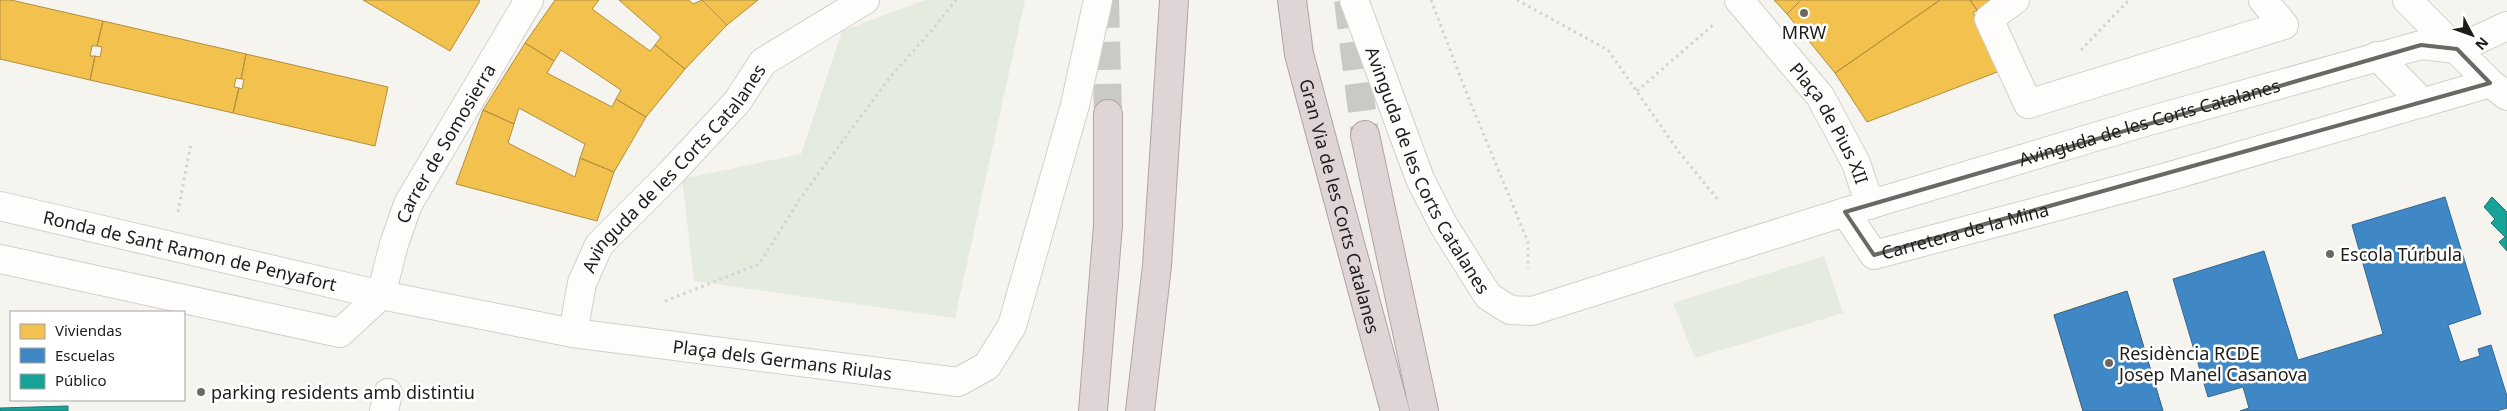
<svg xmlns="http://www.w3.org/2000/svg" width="2507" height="411" font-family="'Noto Sans',sans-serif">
<rect width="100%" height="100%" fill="#f6f4ee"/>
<path fill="#e5ebde" d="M 925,0 L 1025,0 L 955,318 L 694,281 L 682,179 L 801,154 L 842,31 Z
M 1824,256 L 1843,313 L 1695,358 L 1673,303 Z"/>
<path fill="#f2c14e" stroke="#b2903e" d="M 0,0 L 11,0 L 103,21 L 97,46 L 92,46 L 90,56 L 95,56 L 90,80 L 0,59 Z
M 363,0 L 478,0 L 480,1 L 450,51 Z
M 555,0 L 599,0 L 592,9 L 650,51 L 655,45 L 685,69 L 646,117 L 616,99 L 621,90 L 561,50 L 554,61 L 525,43 Z
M 619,0 L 689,0 L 693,4 L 702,0 L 727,25 L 685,69 L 655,45 L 661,37 Z
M 702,0 L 758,0 L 727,25 Z
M 1774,0 L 1801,0 L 1787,14 Z
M 1801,0 L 1940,0 L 1835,73 L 1787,14 Z
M 1940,0 L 1970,0 L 1977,10 L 1973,13 L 2005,69 L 1867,122 L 1835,73 Z
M 1970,0 L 1993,0 L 1977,10 Z
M 103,21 L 246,54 L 241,79 L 236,78 L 234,87 L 239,88 L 233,113 L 90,80 L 95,56 L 100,57 L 102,47 L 97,46 Z
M 525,43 L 554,61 L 547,73 L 612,107 L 616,99 L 646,117 L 614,172 L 580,158 L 585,144 L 519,108 L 514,124 L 483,110 Z
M 246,54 L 388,87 L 375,146 L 233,113 L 239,88 L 242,89 L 244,79 L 241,79 Z
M 483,110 L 514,124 L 508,143 L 575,177 L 580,158 L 614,172 L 597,221 L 456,184 Z
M 2127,291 L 2163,411 L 2083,411 L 2054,315 Z"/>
<path fill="#3f88c5" stroke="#356891" d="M 2445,197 L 2481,314 L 2448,325 L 2460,362 L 2480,356 L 2478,349 L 2491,345 L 2507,396 L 2507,408 L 2496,411 L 2240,411 L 2249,408 L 2243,387 L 2208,397 L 2173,279 L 2264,251 L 2298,360 L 2383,334 L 2352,225 Z
M 2127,291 L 2163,411 L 2083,411 L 2054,315 Z"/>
<path fill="#17a398" stroke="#197a72" d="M 2492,197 L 2507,212 L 2507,251 L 2499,242 L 2505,237 L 2491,223 L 2495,219 L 2484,207 Z
M 68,406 L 68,411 L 0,411 L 0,408 Z"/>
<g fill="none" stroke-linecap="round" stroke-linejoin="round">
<path stroke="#cbc9c3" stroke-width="28" stroke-dasharray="28 14" stroke-linecap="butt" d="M 1105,0 L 1108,114
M 1348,0 L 1365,135"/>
<g stroke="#d2d0cc" stroke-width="30">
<g id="minor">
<path id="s1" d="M 1354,0 L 1420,179 L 1444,226 L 1488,296 L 1510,310 L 1532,311 L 1845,212 L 2145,122 L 2421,45 L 2457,49 L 2507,26"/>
<path id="s2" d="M 1739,0 L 1820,96 L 1856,163 L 1870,205"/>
<path d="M 2015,0 L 1989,19 L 2028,104 L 2284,25 L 2263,0"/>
<path d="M 2407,0 L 2490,83 L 2507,96"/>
<path d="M 2377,56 L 2423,103"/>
<path id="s3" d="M 0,206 L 381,295 L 573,333 L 958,382 L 987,366 L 1012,326 L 1075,105 L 1098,0"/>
<path id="s4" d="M 1845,212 L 1874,255 L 2167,177 L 2490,83"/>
<path d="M 0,259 L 340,333 L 381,295"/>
<path id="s5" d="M 381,295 L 394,244 L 408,204 L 529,0"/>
<path id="s6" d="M 573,333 L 582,283 L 599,245 L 671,173 L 737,102 L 763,62 L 865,0"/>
<path d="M 384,411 L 388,393"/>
</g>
</g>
<g stroke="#afa4a3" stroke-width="30">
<g id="highway">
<path id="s7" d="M 1292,0 L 1299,54 L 1395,411"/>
<path d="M 1365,135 L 1424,411"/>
<path d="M 1093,411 L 1108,225 L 1108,114"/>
<path d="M 1140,411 L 1157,266 L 1174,0"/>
</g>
</g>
<path stroke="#d3d2d0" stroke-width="3" stroke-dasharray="2.5 4" stroke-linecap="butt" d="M 1431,0 L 1465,89 L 1528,242 L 1528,268
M 1517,0 L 1608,50 L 1679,152 L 1719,201
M 2081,50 L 2129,0
M 1637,91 L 1714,24
M 178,212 L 191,143
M 665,301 L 759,264 L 802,196 L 891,76 L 933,29 L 956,0"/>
<use href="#minor" stroke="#fefdfc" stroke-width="28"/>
<use href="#highway" stroke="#dfd5d6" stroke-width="28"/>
</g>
<path fill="none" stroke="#6a6863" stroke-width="4" stroke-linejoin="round" d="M 2421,45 L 2457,49 L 2490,83 L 1874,255 L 1845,212 Z"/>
<g fill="#6a6863" stroke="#fff" stroke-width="2">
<circle cx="1804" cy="13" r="5"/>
<circle cx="2330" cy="254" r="5"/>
<circle cx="2109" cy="363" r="5"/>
<circle cx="201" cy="392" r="5"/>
</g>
<g text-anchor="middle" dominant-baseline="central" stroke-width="5" stroke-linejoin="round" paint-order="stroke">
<g font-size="18" fill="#1e1c18" stroke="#fff" text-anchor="start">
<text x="1804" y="32" text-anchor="middle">MRW</text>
<text x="2340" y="254">Escola Túrbula</text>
<text x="2119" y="353">Residència RCDE<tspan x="2119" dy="21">Josep Manel Casanova</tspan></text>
<text x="211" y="392">parking residents amb distintiu</text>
</g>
<g font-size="18" fill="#1e1c18" stroke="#fff">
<text stroke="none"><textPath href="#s1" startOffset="1020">Avinguda de les Corts Catalanes</textPath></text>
<text stroke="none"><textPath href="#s2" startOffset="154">Plaça de Pius XII</textPath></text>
<text stroke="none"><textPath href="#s5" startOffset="166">Carrer de Somosierra</textPath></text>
<text stroke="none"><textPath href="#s6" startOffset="199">Avinguda de les Corts Catalanes</textPath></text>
<text stroke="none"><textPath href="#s1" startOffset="186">Avinguda de les Corts Catalanes</textPath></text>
<text stroke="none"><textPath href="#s7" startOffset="212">Gran Via de les Corts Catalanes</textPath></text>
<text stroke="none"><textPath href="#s4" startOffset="146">Carretera de la Mina</textPath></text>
<text stroke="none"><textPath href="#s3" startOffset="195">Ronda de Sant Ramon de Penyafort</textPath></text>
<text stroke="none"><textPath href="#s3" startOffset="798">Plaça dels Germans Riulas</textPath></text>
</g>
</g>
<rect x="10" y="311" width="175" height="90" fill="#ffffff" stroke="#a5a4a3"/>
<rect x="20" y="324" width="25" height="15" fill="#f2c14e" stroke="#a5a4a3"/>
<text x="55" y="336" font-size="15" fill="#1e1c18">Viviendas</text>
<rect x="20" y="348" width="25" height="15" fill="#3f88c5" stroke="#a5a4a3"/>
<text x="55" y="361" font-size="15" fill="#1e1c18">Escuelas</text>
<rect x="20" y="374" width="25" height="15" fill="#17a398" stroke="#a5a4a3"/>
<text x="55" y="386" font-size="15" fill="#1e1c18">Público</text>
<g transform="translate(2472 35) rotate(131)" stroke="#ffffff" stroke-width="4" paint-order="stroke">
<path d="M0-4L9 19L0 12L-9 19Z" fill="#1e1c18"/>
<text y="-8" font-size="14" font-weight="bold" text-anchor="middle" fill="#1e1c18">N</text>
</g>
</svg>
